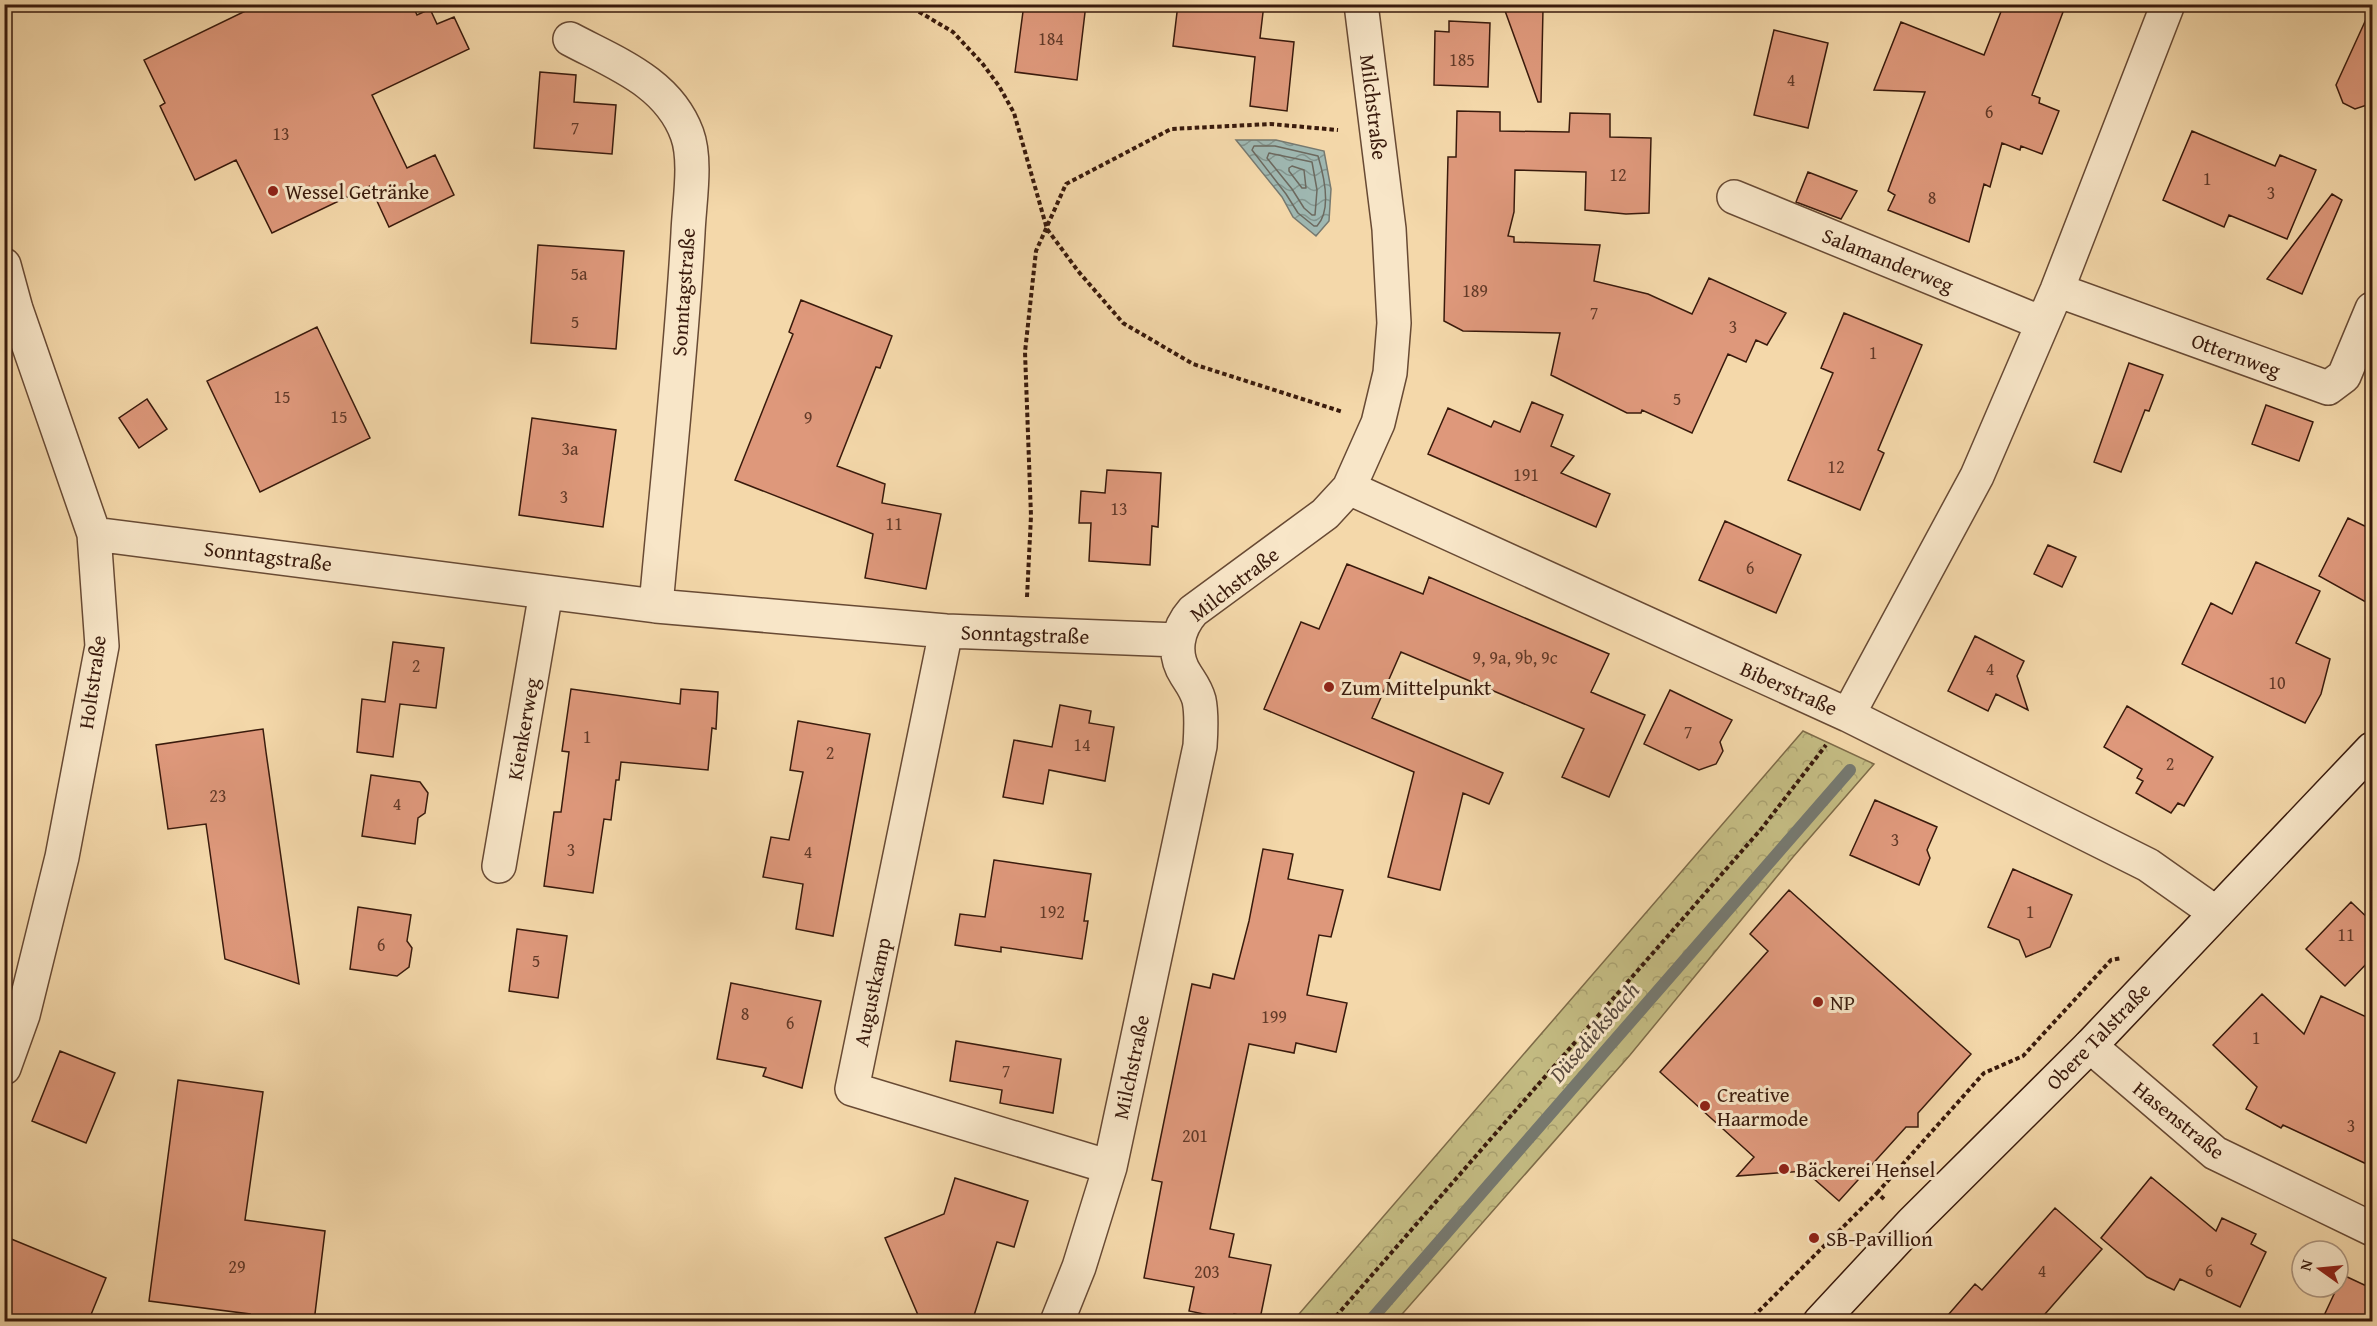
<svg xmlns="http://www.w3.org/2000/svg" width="2377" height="1326" font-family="'Gentium Book Plus',serif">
<defs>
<pattern id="forest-crowns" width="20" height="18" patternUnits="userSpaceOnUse" patternTransform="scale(1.5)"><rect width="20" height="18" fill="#c4bc83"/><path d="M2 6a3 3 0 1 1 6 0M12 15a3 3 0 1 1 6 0" fill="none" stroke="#a9a170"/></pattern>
<pattern id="water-waves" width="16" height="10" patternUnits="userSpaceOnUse" patternTransform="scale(1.5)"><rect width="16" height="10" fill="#9fb8b2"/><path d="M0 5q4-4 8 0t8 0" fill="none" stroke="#83958f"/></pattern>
</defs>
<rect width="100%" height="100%" fill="#f4d8aa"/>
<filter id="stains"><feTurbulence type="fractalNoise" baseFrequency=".00333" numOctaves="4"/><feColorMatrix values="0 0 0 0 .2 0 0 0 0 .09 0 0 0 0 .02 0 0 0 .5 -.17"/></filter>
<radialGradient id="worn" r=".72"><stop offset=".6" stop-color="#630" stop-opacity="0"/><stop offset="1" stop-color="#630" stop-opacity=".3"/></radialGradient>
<path fill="url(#forest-crowns)" stroke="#7e6b48" stroke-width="1.5" d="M 1803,731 L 1874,764 L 1793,857 L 1630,1055 L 1396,1321 L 1293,1321 Z"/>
<path fill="url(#water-waves)" stroke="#767970" stroke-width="1.5" d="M 1236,140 L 1276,140 L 1324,151 L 1331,189 L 1329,221 L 1316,236 L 1293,217 L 1282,197 Z"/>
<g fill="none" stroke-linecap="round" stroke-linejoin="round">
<path stroke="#6c695f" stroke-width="1.5" d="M 1254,146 L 1275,146 L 1318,156 C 1324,176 1332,210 1317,226 L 1314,226 L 1298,213 L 1286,194 L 1252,150 Z
M 1269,153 L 1312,162 L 1317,190 L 1315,215 L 1312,215 L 1304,208 L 1292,189 L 1267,158 Z
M 1292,166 L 1304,170 L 1306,188 L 1302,188 L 1289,171 L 1289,168 Z"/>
<path stroke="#767970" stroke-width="12" d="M 1369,1322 L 1850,770"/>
</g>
<path fill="#de987b" stroke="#391a0c" stroke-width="1.5" d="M 260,4 L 412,4 L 417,15 L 430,9 L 437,24 L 454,17 L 469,49 L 372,95 L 407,168 L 435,155 L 454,195 L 389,227 L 370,186 L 272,233 L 236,160 L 195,180 L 160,106 L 165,103 L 144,60 Z
M 1024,4 L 1086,4 L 1077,80 L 1015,72 Z
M 1178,4 L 1264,4 L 1260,38 L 1294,42 L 1287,111 L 1250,106 L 1255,57 L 1173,46 Z
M 2004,4 L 2066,4 L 2032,95 L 2040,98 L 2039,103 L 2059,111 L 2042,154 L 2021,146 L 2020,150 L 2002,143 L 1990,187 L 1984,184 L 1969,242 L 1888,210 L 1895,195 L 1888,191 L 1925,92 L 1874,90 L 1901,22 L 1984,55 Z
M 2373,4 L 2373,103 L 2355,109 L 2343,103 L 2336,85 Z
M 1504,8 L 1543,9 L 1541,102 L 1538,102 Z
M 1449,21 L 1490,23 L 1488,87 L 1434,85 L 1435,31 L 1449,32 Z
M 1774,30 L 1828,43 L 1808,128 L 1754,115 Z
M 540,72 L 576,75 L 574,102 L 616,105 L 612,154 L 534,148 Z
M 1457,111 L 1500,112 L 1500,131 L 1569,132 L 1570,113 L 1610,114 L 1610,137 L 1651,138 L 1649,213 L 1626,214 L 1585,210 L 1586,172 L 1515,170 L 1514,212 L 1508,236 L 1514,237 L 1514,242 L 1600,245 L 1594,281 L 1648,294 L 1692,314 L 1709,278 L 1786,313 L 1767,345 L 1756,340 L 1746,362 L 1728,354 L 1692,433 L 1642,410 L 1641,413 L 1627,413 L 1551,375 L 1560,333 L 1463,331 L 1444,321 L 1448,157 L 1456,157 Z
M 2192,131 L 2275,166 L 2280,155 L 2316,170 L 2287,239 L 2229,215 L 2224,227 L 2163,200 Z
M 1808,172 L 1857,191 L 1841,219 L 1796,202 Z
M 2332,194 L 2342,200 L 2302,294 L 2267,279 Z
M 538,245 L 624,251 L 616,349 L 531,343 Z
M 801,300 L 892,336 L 880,368 L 876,367 L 837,466 L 885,484 L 882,503 L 941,514 L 926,589 L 865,578 L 873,534 L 735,480 L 793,334 L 789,332 Z
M 1844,313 L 1922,345 L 1878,450 L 1884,453 L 1860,510 L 1788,480 L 1833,373 L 1821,368 Z
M 317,327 L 370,438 L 260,492 L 207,381 Z
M 2129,363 L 2163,375 L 2149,411 L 2145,410 L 2121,472 L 2094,462 Z
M 147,399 L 167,429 L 139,448 L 119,418 Z
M 1532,402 L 1563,415 L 1551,446 L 1574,456 L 1561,473 L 1610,494 L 1596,527 L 1428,454 L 1448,408 L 1491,427 L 1494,421 L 1520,432 Z
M 2266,405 L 2313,422 L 2299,461 L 2252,444 Z
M 532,418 L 616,430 L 603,527 L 519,515 Z
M 1107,470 L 1161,473 L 1158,527 L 1152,526 L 1150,565 L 1089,561 L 1091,523 L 1079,523 L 1081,491 L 1105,493 Z
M 2348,518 L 2373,530 L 2373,606 L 2319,576 Z
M 1725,521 L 1801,555 L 1776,613 L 1699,580 Z
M 2048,545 L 2076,557 L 2062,587 L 2034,574 Z
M 2256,562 L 2320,591 L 2296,643 L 2330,659 L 2321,694 L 2305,723 L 2182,664 L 2211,603 L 2232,614 Z
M 1347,564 L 1423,594 L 1429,577 L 1609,654 L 1591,692 L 1645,715 L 1609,797 L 1562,777 L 1584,729 L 1401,652 L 1372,718 L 1503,773 L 1489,804 L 1463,793 L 1440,890 L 1388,877 L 1414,772 L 1264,709 L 1301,622 L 1319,629 Z
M 1975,636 L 2024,661 L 2017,676 L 2028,710 L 1996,694 L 1988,711 L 1948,691 Z
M 393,642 L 444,648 L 436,708 L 400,704 L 393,757 L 357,752 L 362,699 L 385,702 Z
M 571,689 L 680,704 L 681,689 L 718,692 L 716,729 L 712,728 L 708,770 L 621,762 L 619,780 L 616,780 L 611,820 L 604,819 L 593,893 L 544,886 L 554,812 L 561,812 L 569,752 L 562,751 Z
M 1670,690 L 1732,720 L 1720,742 L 1723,751 L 1716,764 L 1699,770 L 1644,744 Z
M 1060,705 L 1091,711 L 1089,723 L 1114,727 L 1105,781 L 1049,770 L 1043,804 L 1003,797 L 1014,740 L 1052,747 Z
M 2127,706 L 2213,757 L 2184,806 L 2178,803 L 2171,813 L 2136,793 L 2143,781 L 2137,778 L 2142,769 L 2104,747 Z
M 798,721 L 870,734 L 833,936 L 796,929 L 803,884 L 763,877 L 771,837 L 789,840 L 803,772 L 790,770 Z
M 263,729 L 266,752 L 299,984 L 225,959 L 206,824 L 168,829 L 156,745 Z
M 371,775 L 420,782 L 428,793 L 425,813 L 418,818 L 415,844 L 362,836 Z
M 1875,800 L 1937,827 L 1927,850 L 1930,858 L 1919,885 L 1850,855 Z
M 1263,849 L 1293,854 L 1288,879 L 1343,890 L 1331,937 L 1319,935 L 1307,995 L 1347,1003 L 1336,1052 L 1296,1043 L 1294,1053 L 1249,1044 L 1210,1229 L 1234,1234 L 1229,1257 L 1271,1265 L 1260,1319 L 1234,1314 L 1232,1320 L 1189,1311 L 1194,1287 L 1144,1278 L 1162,1182 L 1152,1180 L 1192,984 L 1210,988 L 1213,974 L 1234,979 L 1249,921 Z
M 994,860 L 1091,874 L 1084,921 L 1088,921 L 1082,959 L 1001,947 L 1001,952 L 955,945 L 960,914 L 985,917 Z
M 2013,869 L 2072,895 L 2050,947 L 2026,957 L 2019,940 L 1988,927 Z
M 1789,890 L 1971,1054 L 1918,1113 L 1918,1127 L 1906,1127 L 1839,1201 L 1805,1171 L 1737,1176 L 1754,1157 L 1660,1072 L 1768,951 L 1750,934 Z
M 2351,902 L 2373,923 L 2373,957 L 2345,986 L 2306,949 Z
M 358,907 L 411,915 L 407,941 L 412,948 L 409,967 L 397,976 L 350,969 Z
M 517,929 L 567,936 L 558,998 L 509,991 Z
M 731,983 L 821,1001 L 802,1088 L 763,1076 L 766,1068 L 717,1059 Z
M 2262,994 L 2304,1034 L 2321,996 L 2373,1020 L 2373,1167 L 2283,1125 L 2281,1128 L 2246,1109 L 2257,1087 L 2213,1045 Z
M 956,1041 L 1061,1059 L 1053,1113 L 1000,1103 L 1002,1090 L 950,1081 Z
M 60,1051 L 115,1073 L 86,1143 L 32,1121 Z
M 178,1080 L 263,1092 L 245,1220 L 325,1231 L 314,1322 L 249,1322 L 250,1314 L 149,1301 Z
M 2151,1177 L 2216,1231 L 2222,1218 L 2256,1234 L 2251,1244 L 2266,1252 L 2240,1307 L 2180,1279 L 2174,1290 L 2147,1277 L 2101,1238 Z
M 955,1178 L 1028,1201 L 1014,1247 L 997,1242 L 972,1322 L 921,1322 L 885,1238 L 944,1214 Z
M 2055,1208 L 2102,1249 L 2038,1322 L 1942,1322 L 1975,1284 L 1982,1290 Z
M 4,1236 L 106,1278 L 88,1322 L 4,1322 Z
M 2343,1275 L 2373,1289 L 2373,1322 L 2321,1322 Z"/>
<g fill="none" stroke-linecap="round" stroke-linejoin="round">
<g stroke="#684a34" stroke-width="36">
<path id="street" d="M 570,39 C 615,63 668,82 687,134 C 697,161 689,204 688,233 C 681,358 667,482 656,606
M 1734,197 L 2042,323
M 4,265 L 16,309 L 94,534 L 102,646 L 62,857 L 23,1015 L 4,1068
M 2057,290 L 2328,388 L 2344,376 L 2372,309
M 1349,488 L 1848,715 L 2148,865 L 2216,913
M 94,534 L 656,606 L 946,631 L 1178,640
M 946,631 L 852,1089 L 1110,1167
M 1848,715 L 1977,476 L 2057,290 L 2168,4
M 499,866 L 546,592
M 2090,1046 L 2215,1153 L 2372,1229
M 1057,1322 L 1079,1267 L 1110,1167 L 1200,746 C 1201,731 1202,714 1199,700 C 1196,689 1191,683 1186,675 C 1172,654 1177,629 1193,611 L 1325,514 L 1349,488 L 1378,423 L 1390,373 L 1394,323 L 1389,229 L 1361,4"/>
</g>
<g stroke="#391a0c" stroke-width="36">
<path id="secondary" d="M 1820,1322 L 1912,1223 L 2090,1046 L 2372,749"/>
</g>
<path stroke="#391a0c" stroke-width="4" stroke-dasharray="4.5 3" stroke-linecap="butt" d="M 906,4 L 953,32 L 982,63 L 999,86 L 1014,113 L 1047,229 L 1078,271 L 1123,323 L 1193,364 L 1343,412
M 1027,597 L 1031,516 L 1025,352 L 1036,251 L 1066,184 L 1171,129 L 1270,124 L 1338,130
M 1877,1193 L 1984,1073 L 2023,1056 L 2111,960 L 2122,958
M 1331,1322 L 1762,828 L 1826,745
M 1748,1322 L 1877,1193 L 1884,1199"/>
<use href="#street" stroke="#f8e6c8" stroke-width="33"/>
<use href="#secondary" stroke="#f8e6c8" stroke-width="33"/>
</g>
<g fill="#8f2418" stroke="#f8e6c8" stroke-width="2">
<circle cx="273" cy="191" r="6"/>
<circle cx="1329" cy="687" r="6"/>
<circle cx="1818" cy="1002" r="6"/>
<circle cx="1705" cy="1106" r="6"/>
<circle cx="1784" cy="1169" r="6"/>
<circle cx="1814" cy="1238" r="6"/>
</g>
<g text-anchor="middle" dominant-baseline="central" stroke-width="6" stroke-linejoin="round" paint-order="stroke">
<g font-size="18" fill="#623a28">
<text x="1051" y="38">184</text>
<text x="1462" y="59">185</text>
<text x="1791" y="79">4</text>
<text x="1989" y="111">6</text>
<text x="575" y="127">7</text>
<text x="281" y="133">13</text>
<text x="1618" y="174">12</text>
<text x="2207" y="178">1</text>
<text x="2271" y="192">3</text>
<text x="1932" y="197">8</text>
<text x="579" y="273">5a</text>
<text x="1475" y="290">189</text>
<text x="1594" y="312">7</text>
<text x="575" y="321">5</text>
<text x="1733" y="326">3</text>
<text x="1873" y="352">1</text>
<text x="282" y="396">15</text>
<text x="1677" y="398">5</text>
<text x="339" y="416">15</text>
<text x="808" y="417">9</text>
<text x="570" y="448">3a</text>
<text x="1836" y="466">12</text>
<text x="1526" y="474">191</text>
<text x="564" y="496">3</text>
<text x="1119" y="508">13</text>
<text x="894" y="523">11</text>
<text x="1750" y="567">6</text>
<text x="1515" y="657">9, 9a, 9b, 9c</text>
<text x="416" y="665">2</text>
<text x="1990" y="668">4</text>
<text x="2277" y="682">10</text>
<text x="1688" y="731">7</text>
<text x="587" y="736">1</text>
<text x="1082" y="744">14</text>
<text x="830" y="752">2</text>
<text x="2170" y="763">2</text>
<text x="218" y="795">23</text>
<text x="397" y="803">4</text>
<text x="1895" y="839">3</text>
<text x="571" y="849">3</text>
<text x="808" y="851">4</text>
<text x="1052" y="911">192</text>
<text x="2030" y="911">1</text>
<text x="2346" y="934">11</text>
<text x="381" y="944">6</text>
<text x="536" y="960">5</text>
<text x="745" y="1013">8</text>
<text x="1274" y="1016">199</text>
<text x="790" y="1022">6</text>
<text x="2256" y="1037">1</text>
<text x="1006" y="1070">7</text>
<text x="2351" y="1125">3</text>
<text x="1195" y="1135">201</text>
<text x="237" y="1266">29</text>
<text x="2042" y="1270">4</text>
<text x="2209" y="1270">6</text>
<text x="1207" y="1271">203</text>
</g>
<g font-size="21" fill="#391a0c" stroke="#f8e6c8">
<text transform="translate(1374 107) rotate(83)">Milchstraße</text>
<text transform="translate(1888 260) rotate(22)">Salamanderweg</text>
<text transform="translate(683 292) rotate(-86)">Sonntagstraße</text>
<text transform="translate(2236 355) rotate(20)">Otternweg</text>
<text transform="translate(268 556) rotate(7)">Sonntagstraße</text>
<text transform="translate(1234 584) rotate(-38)">Milchstraße</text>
<text transform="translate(1025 634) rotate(2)">Sonntagstraße</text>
<text transform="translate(92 682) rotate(-82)">Holtstraße</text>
<text transform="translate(1789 688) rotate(24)">Biberstraße</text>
<text transform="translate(523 729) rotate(-80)">Kienkerweg</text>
<text transform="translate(872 992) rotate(-78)">Augustkamp</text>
<text transform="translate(2098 1036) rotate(-46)">Obere Talstraße</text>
<text transform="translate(1131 1067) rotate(-78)">Milchstraße</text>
<text transform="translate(2179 1120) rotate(39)">Hasenstraße</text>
</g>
<g font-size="21" fill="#391a0c" stroke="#f8e6c8" text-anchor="start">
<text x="285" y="191">Wessel Getränke</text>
<text x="1341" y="687">Zum Mittelpunkt</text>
<text x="1830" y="1002">NP</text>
<text x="1717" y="1094">Creative<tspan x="1717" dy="24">Haarmode</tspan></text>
<text x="1796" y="1169">Bäckerei Hensel</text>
<text x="1826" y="1238">SB-Pavillion</text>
</g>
<g font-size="22" font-style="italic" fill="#58493e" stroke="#f8e6c8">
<text transform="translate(1594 1032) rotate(-49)">Düsedieksbach</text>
</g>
</g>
<rect width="2377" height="1326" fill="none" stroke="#f4d8aa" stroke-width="24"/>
<rect x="6" y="6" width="2365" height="1314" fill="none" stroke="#391a0c" stroke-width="3"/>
<rect x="12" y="12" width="2353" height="1302" fill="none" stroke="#391a0c" stroke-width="1.5"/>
<g transform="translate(2320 1269) rotate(285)"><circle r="28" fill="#f8e6c8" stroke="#ac947d" stroke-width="1.5"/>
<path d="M0-4.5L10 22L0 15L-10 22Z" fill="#8f2418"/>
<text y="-9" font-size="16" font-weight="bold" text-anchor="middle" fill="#391a0c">N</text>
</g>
<rect width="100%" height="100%" filter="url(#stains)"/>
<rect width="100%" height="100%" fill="url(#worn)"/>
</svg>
